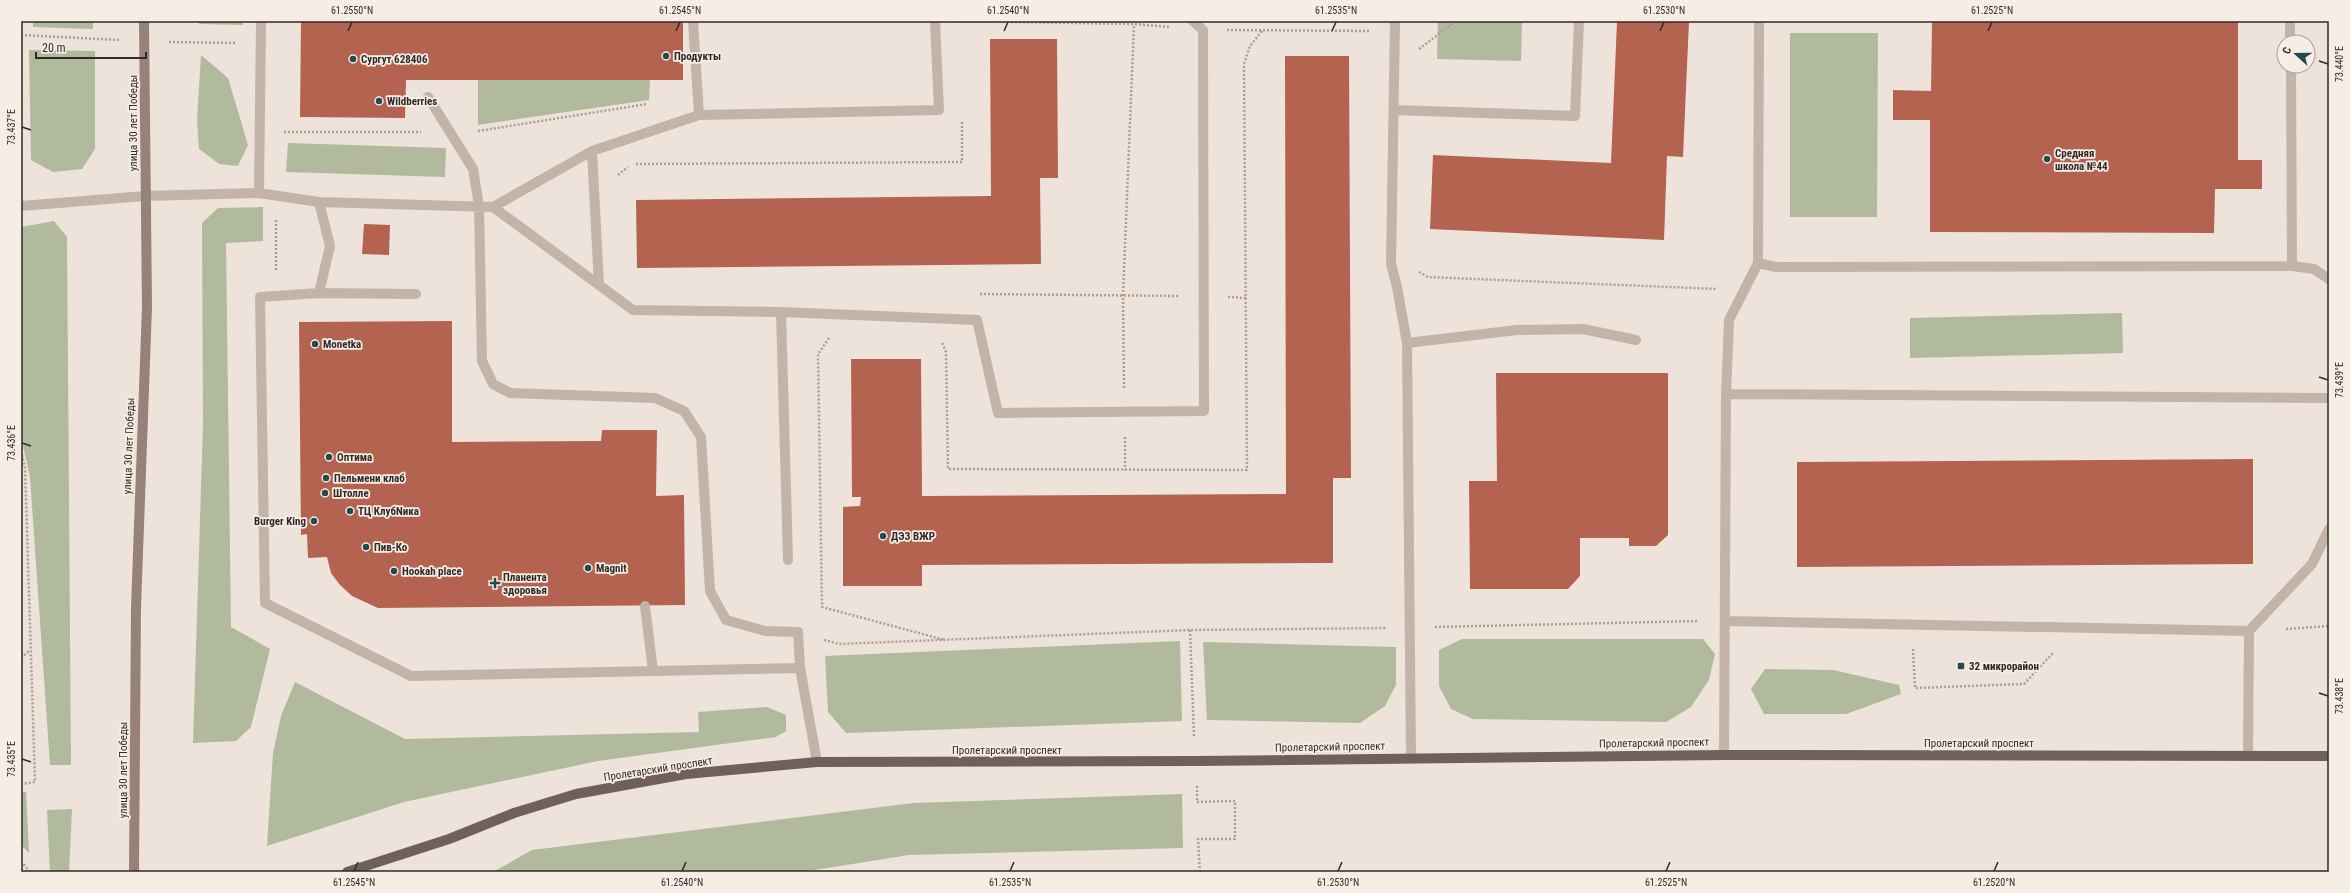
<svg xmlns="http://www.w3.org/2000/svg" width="2350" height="893" font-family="'Roboto Condensed',sans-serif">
<rect width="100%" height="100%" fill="#ede3da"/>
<path fill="#b1ba9c" d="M 33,21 L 93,21 L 93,29 L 33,27 Z
M 199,21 L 243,21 L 243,25 L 199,24 Z
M 1438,21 L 1522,21 L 1521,61 L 1437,59 Z
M 1790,33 L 1878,33 L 1877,217 L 1790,217 Z
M 29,50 L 95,51 L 95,149 L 82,169 L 53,172 L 31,160 Z
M 201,55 L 228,78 L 248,145 L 238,166 L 219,164 L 199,149 L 197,120 Z
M 478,80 L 650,80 L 649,100 L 478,125 Z
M 288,143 L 446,148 L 445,177 L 286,172 Z
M 263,207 L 263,241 L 226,243 L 231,627 L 270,649 L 251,727 L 236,741 L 193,743 L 203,424 L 202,223 L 218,208 Z
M 54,221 L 67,237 L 71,765 L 50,765 L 30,477 L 21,437 L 21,227 Z
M 2122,313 L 2123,353 L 1910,358 L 1910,318 Z
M 1462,639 L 1703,639 L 1715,654 L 1709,680 L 1691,707 L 1666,722 L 1473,719 L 1451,709 L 1439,686 L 1439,650 Z
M 1180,641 L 1182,721 L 846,733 L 828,712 L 825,656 Z
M 1203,642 L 1396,647 L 1396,685 L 1385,706 L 1360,723 L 1207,720 Z
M 1765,669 L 1833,670 L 1899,685 L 1901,694 L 1846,714 L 1764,714 L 1751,689 Z
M 295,682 L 405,739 L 699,732 L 698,712 L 767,707 L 786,715 L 786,731 L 776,737 L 598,761 L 404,802 L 267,846 L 273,753 L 281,716 Z
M 21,792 L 26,792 L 29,853 L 21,845 Z
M 1182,794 L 1183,848 L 909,855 L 802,872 L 493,872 L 532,850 L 913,803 Z
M 72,809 L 69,872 L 50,872 L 47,810 Z"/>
<path fill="#b46350" d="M 301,21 L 683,21 L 683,80 L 406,80 L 405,118 L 300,117 Z
M 1617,21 L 1689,21 L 1683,157 L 1667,156 L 1664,240 L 1430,229 L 1433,155 L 1611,163 Z
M 1932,21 L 2238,21 L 2238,160 L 2262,160 L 2262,189 L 2215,189 L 2214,233 L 1930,232 L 1930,120 L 1893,120 L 1893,90 L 1931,91 Z
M 990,39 L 1057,39 L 1058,178 L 1040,178 L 1041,264 L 637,268 L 636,200 L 991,196 Z
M 1285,56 L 1349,56 L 1351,478 L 1333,478 L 1333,563 L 922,565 L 922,586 L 843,586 L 843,507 L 860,506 L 861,497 L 852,497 L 851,359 L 921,359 L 922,496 L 1286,494 Z
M 364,224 L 390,225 L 389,255 L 362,254 Z
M 452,321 L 452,442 L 601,441 L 602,430 L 657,430 L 656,496 L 684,495 L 685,605 L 378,608 L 352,596 L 340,585 L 331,573 L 327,557 L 308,558 L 307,534 L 301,535 L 299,322 Z
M 1496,373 L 1668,373 L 1668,535 L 1656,546 L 1629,546 L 1629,538 L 1580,538 L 1580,576 L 1568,589 L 1470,589 L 1469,481 L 1497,481 Z
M 2253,459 L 2253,564 L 1797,567 L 1797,462 Z"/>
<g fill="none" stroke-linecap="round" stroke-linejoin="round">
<path stroke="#af9d92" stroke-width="2.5" stroke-dasharray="2 2" stroke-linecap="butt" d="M 959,21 L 1134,24 L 1170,27
M 1227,30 L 1370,31
M 21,35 L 120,40
M 169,42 L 236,43
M 1419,49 L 1456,21
M 478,131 L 647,104
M 284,132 L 421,132
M 636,164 L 962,162 L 962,120
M 618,175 L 628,167
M 276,220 L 276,271
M 1419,272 L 1428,277 L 1717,289
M 980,294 L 1179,296
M 1228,297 L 1246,298
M 829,338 L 818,354 L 822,607 L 945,640
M 942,343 L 946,352 L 948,469 L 1247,470 L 1244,64 L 1250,46 L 1262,31
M 1124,388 L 1123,295 L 1134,24
M 1125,437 L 1125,470
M 21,451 L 25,467 L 35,782 L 21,784
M 1435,627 L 1699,621
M 2286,629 L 2329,626
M 1190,630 L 1194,736
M 824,640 L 839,644 L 1190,630 L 1386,628
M 1913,649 L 1915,688 L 2024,684 L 2053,653
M 21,658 L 29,651
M 1197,786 L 1197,802 L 1235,801 L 1235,839 L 1198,839 L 1200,872
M 21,861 L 30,872"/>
<path stroke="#c3b3a8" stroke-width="10" d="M 693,21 L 699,115
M 1395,21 L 1391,264 L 1397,287 L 1407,343 L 1411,758
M 2290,21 L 2290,42
M 428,97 L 473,169 L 479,206 L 482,361 L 493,384 L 510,393 L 655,398 L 684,411 L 701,437 L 710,591 L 726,620 L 765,631 L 798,632 L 800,668
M 1394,110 L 1575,116 L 1579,21
M 592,151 L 599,285
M 259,193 L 261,21
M 319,202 L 330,246 L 319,293
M 21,206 L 145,196 L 259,193 L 319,202 L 493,207 L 592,151 L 699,115 L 939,110 L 935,21
M 493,207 L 633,310 L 781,312 L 977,320 L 998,413 L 1204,411 L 1203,30 L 1193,21
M 1758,263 L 1776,267 L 2292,266 L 2291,66
M 2292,266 L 2314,269 L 2329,279
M 416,294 L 319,293 L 260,297 L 265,603 L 411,676 L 800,668 L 817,762
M 781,312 L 788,560
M 1407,343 L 1517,330 L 1583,329 L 1636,340
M 1726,394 L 2329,398
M 645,606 L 653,671
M 1725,621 L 2249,631
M 1724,755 L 1726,394 L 1729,320 L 1758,263 L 1759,21
M 2248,756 L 2249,631 L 2312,564 L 2329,529"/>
<path stroke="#968279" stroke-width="10" d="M 134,872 L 136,608 L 147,307 L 144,21"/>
<path stroke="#71605a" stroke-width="10" d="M 347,872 L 449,839 L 514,813 L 576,794 L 686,774 L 817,762 L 1195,761 L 1724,755 L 2329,756"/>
</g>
<path fill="none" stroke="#312927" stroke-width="1.5" d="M 348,31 L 352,22M 676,31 L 680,22M 1004,31 L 1008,22M 1332,31 L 1336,22M 1660,31 L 1664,22M 1988,31 L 1992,22M 2319,61 L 2328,64M 22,127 L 31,130M 2319,377 L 2328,380M 22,443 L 31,446M 2319,693 L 2328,696M 22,759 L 31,762M 354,871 L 358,862M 682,871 L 686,862M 1010,871 L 1014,862M 1338,871 L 1342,862M 1666,871 L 1670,862M 1994,871 L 1998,862"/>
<g fill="#224c4c" stroke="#f6ede5" stroke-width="1.5">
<circle cx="666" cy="56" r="4"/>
<circle cx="353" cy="59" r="4"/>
<circle cx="379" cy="101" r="4"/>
<circle cx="2047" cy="159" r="4"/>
<circle cx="315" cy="344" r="4"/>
<circle cx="329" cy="457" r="4"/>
<circle cx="326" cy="478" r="4"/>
<circle cx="325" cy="493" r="4"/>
<circle cx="350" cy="511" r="4"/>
<circle cx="314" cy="521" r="4"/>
<circle cx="883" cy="536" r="4"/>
<circle cx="366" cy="547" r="4"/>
<circle cx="588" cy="568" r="4"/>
<circle cx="394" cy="571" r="4"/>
<path d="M493 577h4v4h4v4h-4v4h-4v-4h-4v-4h4z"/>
<rect x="1957" y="662" width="8" height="8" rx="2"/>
</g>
<g text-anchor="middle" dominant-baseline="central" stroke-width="3.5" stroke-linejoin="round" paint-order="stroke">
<g font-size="11" font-weight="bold" fill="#312927" stroke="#f6ede5" text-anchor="start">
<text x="674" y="56">Продукты</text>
<text x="361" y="59">Сургут 628406</text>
<text x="387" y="101">Wildberries</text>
<text x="2055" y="153">Средняя<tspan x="2055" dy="13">школа №44</tspan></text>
<text x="323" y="344">Monetka</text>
<text x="337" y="457">Оптима</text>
<text x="334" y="478">Пельмени клаб</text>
<text x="333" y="493">Штолле</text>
<text x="358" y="511">ТЦ КлубNика</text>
<text x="306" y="521" text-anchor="end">Burger King</text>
<text x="891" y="536">ДЭЗ ВЖР</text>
<text x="374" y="547">Пив-Ко</text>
<text x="596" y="568">Magnit</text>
<text x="402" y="571">Hookah place</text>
<text x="503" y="577">Планента<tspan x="503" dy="13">здоровья</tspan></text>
<text x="1969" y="666">32 микрорайон</text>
</g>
<g font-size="11" fill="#312927" stroke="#f6ede5">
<text transform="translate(133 123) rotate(-90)">улица 30 лет Победы</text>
<text transform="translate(129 446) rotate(-88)">улица 30 лет Победы</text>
<text transform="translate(1654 743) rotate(-1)">Пролетарский проспект</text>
<text x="1979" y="743">Пролетарский проспект</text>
<text transform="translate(1330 747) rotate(-1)">Пролетарский проспект</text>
<text x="1007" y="750">Пролетарский проспект</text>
<text transform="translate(658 769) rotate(-9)">Пролетарский проспект</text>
<text transform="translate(123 770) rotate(-90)">улица 30 лет Победы</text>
</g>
</g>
<rect width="2350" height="893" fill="none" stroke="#f6ede5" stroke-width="44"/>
<g transform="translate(2296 54) rotate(291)"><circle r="19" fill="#f6ede5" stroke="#a79f99"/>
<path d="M0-3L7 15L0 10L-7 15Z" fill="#224c4c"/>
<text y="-6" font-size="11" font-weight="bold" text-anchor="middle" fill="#312927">С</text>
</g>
<path d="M36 52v6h110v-6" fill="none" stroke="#312927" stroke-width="2"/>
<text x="42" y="52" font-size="12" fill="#312927" stroke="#f6ede5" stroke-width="3" paint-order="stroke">20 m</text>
<rect x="22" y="22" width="2306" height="849" fill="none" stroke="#312927" stroke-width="1.5"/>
<g font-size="10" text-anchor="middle" fill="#312927">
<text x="352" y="14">61.2550°N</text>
<text x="680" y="14">61.2545°N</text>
<text x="1008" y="14">61.2540°N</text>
<text x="1336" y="14">61.2535°N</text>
<text x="1664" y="14">61.2530°N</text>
<text x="1992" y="14">61.2525°N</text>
<text transform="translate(2339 64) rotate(-90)" y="4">73.440°E</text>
<text transform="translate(11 127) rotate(-90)" y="4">73.437°E</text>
<text transform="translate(2339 380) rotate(-90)" y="4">73.439°E</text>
<text transform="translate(11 443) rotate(-90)" y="4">73.436°E</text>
<text transform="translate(2339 696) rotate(-90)" y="4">73.438°E</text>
<text transform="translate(11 759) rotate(-90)" y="4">73.435°E</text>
<text x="354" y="886">61.2545°N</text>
<text x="682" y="886">61.2540°N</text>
<text x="1010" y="886">61.2535°N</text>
<text x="1338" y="886">61.2530°N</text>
<text x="1666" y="886">61.2525°N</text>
<text x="1994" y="886">61.2520°N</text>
</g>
</svg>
